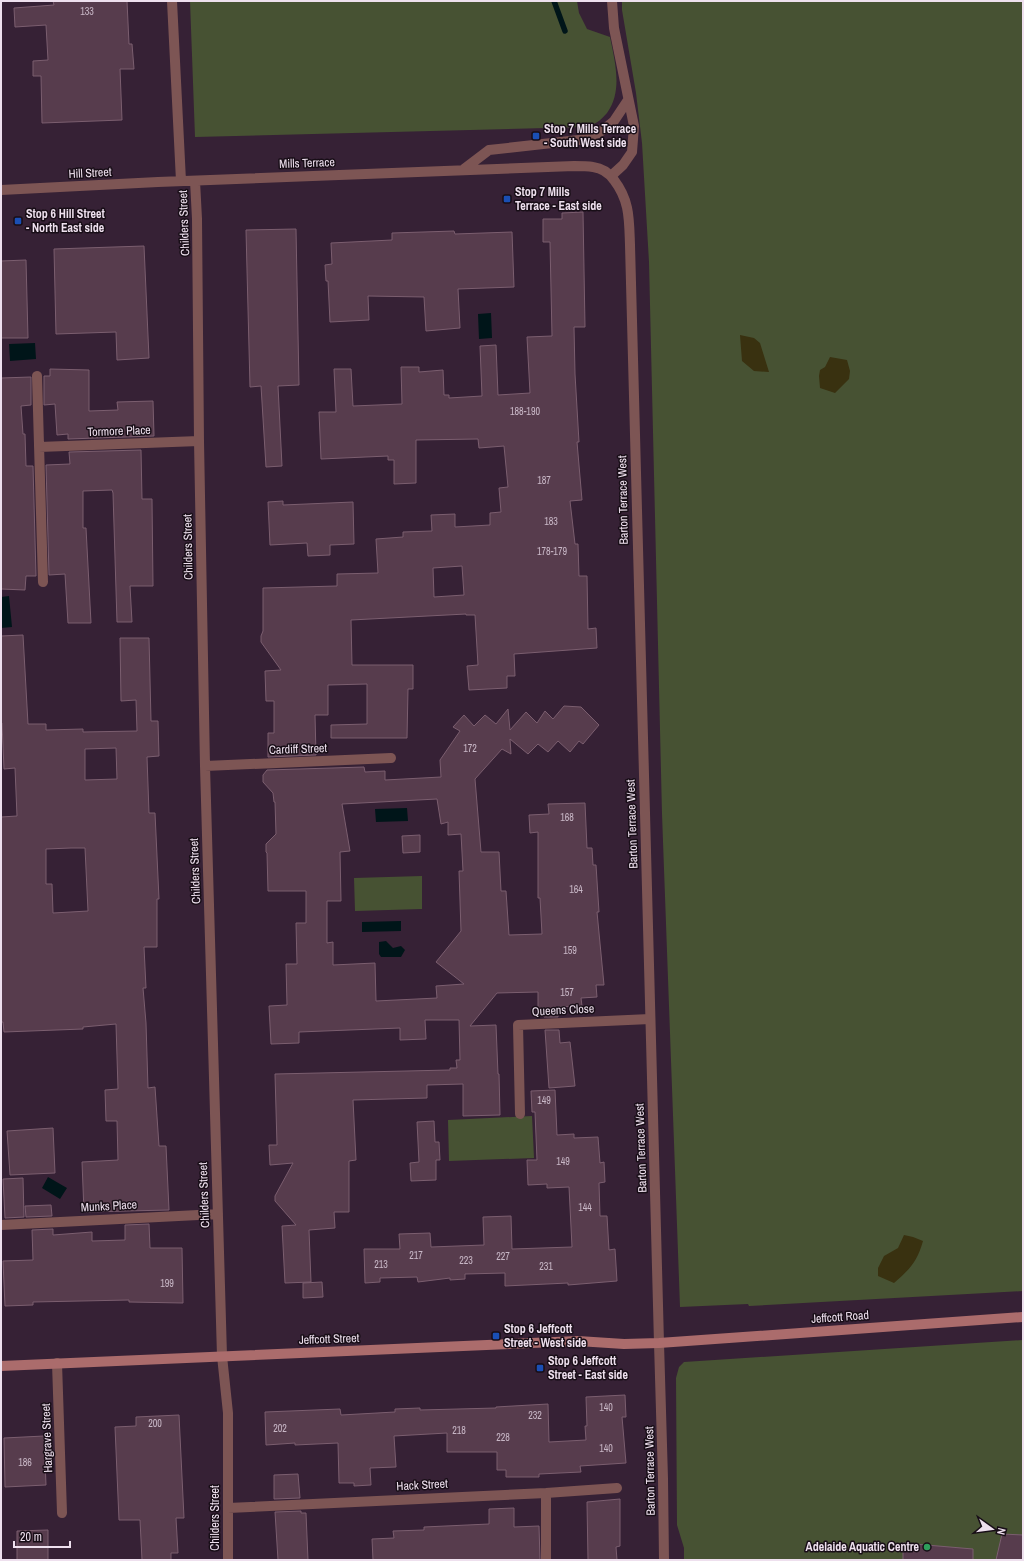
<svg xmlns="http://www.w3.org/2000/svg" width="1024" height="1561" font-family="'Archivo Narrow',sans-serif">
<rect width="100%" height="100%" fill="#362135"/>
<path fill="#475233" d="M 190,1 L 577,1 L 579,13 L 587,29 L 610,37 C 615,62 623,91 607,113 C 600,121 595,125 584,127 L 195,137 Z
M 622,1 L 1023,1 L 1023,1291 L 749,1306 L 748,1304 L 680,1307 L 662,814 L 649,262 L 642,143 L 636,93 L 622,10 Z
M 422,876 L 422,909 L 355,911 L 354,878 Z
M 532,1116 L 534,1158 L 449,1161 L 448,1120 Z
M 1023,1340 L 1023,1560 L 684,1560 L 684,1548 L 677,1525 L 676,1378 L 679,1367 L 684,1362 Z"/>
<path fill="#393110" d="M 740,335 L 754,338 L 760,343 L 769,372 L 754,371 L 742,361 Z
M 830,357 L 847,360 L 850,371 L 849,379 L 835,393 L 820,388 L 819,376 L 820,370 L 825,367 Z
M 904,1235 L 913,1237 L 923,1241 C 917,1262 910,1269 894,1283 L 878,1276 L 878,1268 L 884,1256 L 898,1248 Z"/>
<path fill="#001519" d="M 491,313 L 492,338 L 479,339 L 478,314 Z
M 35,343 L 36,359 L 10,361 L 9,344 Z
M 9,596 L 12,627 L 1,628 L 1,597 Z
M 407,808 L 408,821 L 376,822 L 375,809 Z
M 401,921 L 401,931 L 362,932 L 362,922 Z
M 386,941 L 393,948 L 401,946 L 405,950 L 401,957 L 381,957 L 379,954 L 379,942 Z
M 48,1177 L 67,1188 L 60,1199 L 42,1188 Z"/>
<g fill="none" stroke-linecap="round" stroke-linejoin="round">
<path stroke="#001519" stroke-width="5.5" d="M 554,1 L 565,31"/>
</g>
<path fill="#573c4d" stroke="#7b5e6f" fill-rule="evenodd" d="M 53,1 L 127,1 L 129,44 L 132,44 L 134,69 L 120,69 L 122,120 L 42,123 L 41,76 L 33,76 L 33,61 L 48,60 L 46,25 L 15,27 L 14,8 L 54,5 Z
M 583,212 L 585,327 L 574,327 L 575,374 L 579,442 L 577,442 L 582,500 L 570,501 L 575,544 L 578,544 L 579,576 L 587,576 L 588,629 L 596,628 L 597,648 L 514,654 L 515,676 L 507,676 L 507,688 L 469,690 L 467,666 L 478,665 L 475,615 L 466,615 L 466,614 L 351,620 L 352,665 L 413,665 L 413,689 L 408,689 L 407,738 L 331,738 L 331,725 L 367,724 L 367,684 L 328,685 L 328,715 L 315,715 L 316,755 L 268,757 L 268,733 L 274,733 L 274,701 L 266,701 L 265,671 L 281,670 L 261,642 L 261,636 L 263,631 L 263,588 L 337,586 L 337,574 L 378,573 L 376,539 L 403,537 L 403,532 L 432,531 L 431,515 L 455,514 L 455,527 L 490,525 L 490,513 L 501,512 L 499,488 L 508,487 L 504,446 L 479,448 L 478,439 L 416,440 L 416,483 L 394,484 L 394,460 L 388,460 L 388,456 L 321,459 L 319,412 L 336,412 L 334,369 L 351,369 L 353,406 L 402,404 L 401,367 L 419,367 L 419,372 L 443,370 L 444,395 L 449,395 L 449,398 L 482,396 L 480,346 L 496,345 L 498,395 L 530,393 L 527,337 L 552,336 L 550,242 L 543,242 L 543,219 L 562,219 L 562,213 ZM 462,566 L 464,595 L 434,597 L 433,568 Z
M 296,229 L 299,385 L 278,386 L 282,466 L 266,467 L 261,386 L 250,387 L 246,230 Z
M 454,231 L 455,234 L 512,232 L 514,287 L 458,289 L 460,328 L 426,331 L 424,297 L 368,296 L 369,320 L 330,322 L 328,281 L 326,281 L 325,265 L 332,264 L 331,243 L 392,240 L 392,233 Z
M 144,246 L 149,358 L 117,360 L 116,332 L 56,334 L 54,249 Z
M 26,260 L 28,338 L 1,338 L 1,261 Z
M 50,369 L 89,370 L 89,411 L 118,410 L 117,402 L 153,401 L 154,436 L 68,439 L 68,434 L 57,435 L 55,404 L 44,405 L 44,376 L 50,376 Z
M 31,377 L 31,405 L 21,406 L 23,434 L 25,434 L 26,466 L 33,466 L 36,576 L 26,576 L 25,590 L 1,589 L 1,378 Z
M 141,450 L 142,499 L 152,499 L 153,586 L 130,586 L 132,622 L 117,622 L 113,493 L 112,490 L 83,491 L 83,528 L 86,528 L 91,623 L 68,623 L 65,574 L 49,575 L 46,465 L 70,464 L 69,452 Z
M 283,501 L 283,505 L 353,502 L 354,544 L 330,545 L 330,555 L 308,556 L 307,543 L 270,545 L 268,502 Z
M 23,635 L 28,724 L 46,724 L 46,730 L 83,729 L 83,732 L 137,731 L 136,700 L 121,701 L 120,638 L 149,638 L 151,721 L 158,721 L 159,756 L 147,757 L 149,813 L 155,813 L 159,899 L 157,899 L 157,947 L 144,947 L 146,988 L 143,988 L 146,1023 L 148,1088 L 155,1087 L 159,1146 L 166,1146 L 169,1210 L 84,1212 L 82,1162 L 118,1160 L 117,1121 L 106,1121 L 105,1090 L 118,1089 L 116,1024 L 83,1027 L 83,1029 L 4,1032 L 3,1022 L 1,1022 L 1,817 L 17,816 L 15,768 L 4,769 L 2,723 L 1,723 L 1,636 ZM 116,748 L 117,779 L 85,780 L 85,749 ZM 71,848 L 85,848 L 88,911 L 53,913 L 52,884 L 46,884 L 46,849 Z
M 564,706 L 581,707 L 599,725 L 583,744 L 579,741 L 570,752 L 558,741 L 548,752 L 538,744 L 528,754 L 510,739 L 511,754 L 502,749 L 475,779 L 481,852 L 499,852 L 501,891 L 506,891 L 509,935 L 542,934 L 540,898 L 538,898 L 538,832 L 530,833 L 529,815 L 549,814 L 548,804 L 585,803 L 587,848 L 592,848 L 593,865 L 596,865 L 599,912 L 597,912 L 604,985 L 596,985 L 597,997 L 581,998 L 582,1006 L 558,1007 L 558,1017 L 544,1017 L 544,1008 L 538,1008 L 538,992 L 497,993 L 470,1026 L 496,1025 L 498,1074 L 499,1074 L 500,1115 L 463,1116 L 463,1084 L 427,1085 L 427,1098 L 353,1100 L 356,1160 L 349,1161 L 349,1212 L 334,1212 L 335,1228 L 309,1230 L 311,1282 L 285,1283 L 282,1226 L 296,1225 L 275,1201 L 275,1196 L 293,1163 L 270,1165 L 269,1145 L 277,1145 L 275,1074 L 450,1070 L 450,1068 L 457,1068 L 456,1060 L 460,1060 L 459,1020 L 425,1020 L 426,1039 L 400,1040 L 400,1028 L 299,1032 L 299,1043 L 271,1044 L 269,1006 L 287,1005 L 286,964 L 297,964 L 296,923 L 306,923 L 306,891 L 268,891 L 267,853 L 266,852 L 266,844 L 276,834 L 275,802 L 274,802 L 273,793 L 263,782 L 263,775 L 267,770 L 364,767 L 365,772 L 385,771 L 385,780 L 441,777 L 440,760 L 460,731 L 453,727 L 464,715 L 474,726 L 485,715 L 496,724 L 508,709 L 510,730 L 526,712 L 537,723 L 545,711 L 553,719 ZM 437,799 L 441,824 L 448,822 L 448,835 L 461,834 L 463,871 L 459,871 L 461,931 L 436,962 L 464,984 L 436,986 L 437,998 L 376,1001 L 375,963 L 333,965 L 333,942 L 327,943 L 327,901 L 341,901 L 340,852 L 350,851 L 342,804 Z
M 420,835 L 420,852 L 403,853 L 402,836 Z
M 545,1030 L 559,1030 L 560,1043 L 570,1042 L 575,1086 L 549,1088 Z
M 555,1090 L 557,1135 L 574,1134 L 574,1138 L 598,1137 L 600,1163 L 604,1162 L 605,1182 L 599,1183 L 600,1216 L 607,1216 L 609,1250 L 615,1249 L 617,1281 L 568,1285 L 568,1283 L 505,1286 L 505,1273 L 465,1274 L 465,1279 L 450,1280 L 450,1278 L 418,1282 L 417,1277 L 380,1278 L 380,1282 L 365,1283 L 364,1249 L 400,1249 L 399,1234 L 430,1233 L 431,1247 L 484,1245 L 483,1217 L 511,1216 L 512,1249 L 572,1247 L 569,1187 L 547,1188 L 547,1184 L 528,1185 L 527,1160 L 537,1160 L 535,1112 L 532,1112 L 531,1091 Z
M 434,1121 L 435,1142 L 439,1142 L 440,1160 L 436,1160 L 436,1180 L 411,1181 L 410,1163 L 419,1162 L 417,1122 Z
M 53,1128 L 55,1173 L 10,1175 L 7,1131 Z
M 23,1178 L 24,1217 L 5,1218 L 3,1179 Z
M 51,1205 L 52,1216 L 26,1217 L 25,1206 Z
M 149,1224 L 150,1248 L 182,1248 L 183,1303 L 129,1302 L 129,1300 L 33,1302 L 33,1305 L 5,1306 L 3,1261 L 33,1260 L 32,1230 L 53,1229 L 53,1235 L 92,1232 L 92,1241 L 125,1240 L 125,1225 Z
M 322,1282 L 323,1297 L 303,1298 L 303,1283 Z
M 625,1395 L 626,1417 L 622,1417 L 626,1463 L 580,1466 L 581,1472 L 539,1474 L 539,1477 L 506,1477 L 506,1470 L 497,1470 L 497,1452 L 447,1452 L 447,1433 L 394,1436 L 396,1467 L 370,1468 L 371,1485 L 354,1486 L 354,1483 L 339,1483 L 338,1443 L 295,1445 L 295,1443 L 266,1445 L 265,1412 L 340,1409 L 341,1415 L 395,1412 L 395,1409 L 420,1408 L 420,1410 L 496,1408 L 496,1407 L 548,1404 L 549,1442 L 586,1440 L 585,1426 L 587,1426 L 586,1397 Z
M 179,1415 L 184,1518 L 176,1518 L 178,1553 L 171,1553 L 171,1560 L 142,1560 L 140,1520 L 119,1520 L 115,1427 L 136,1426 L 136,1417 Z
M 44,1436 L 46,1485 L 5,1487 L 4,1438 Z
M 298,1474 L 300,1498 L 274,1499 L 274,1475 Z
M 620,1499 L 620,1546 L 616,1547 L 617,1560 L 588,1560 L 587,1502 Z
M 514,1508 L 514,1527 L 539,1526 L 540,1560 L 373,1560 L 372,1539 L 394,1538 L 393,1531 L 424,1530 L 424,1527 L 489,1524 L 489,1509 Z
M 301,1511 L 301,1513 L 306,1513 L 308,1560 L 278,1560 L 275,1512 Z
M 48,1530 L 48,1560 L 17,1560 L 17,1531 Z
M 1002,1534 L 1023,1535 L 1023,1560 L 996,1560 Z
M 903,1543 L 973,1549 L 973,1560 L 903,1560 Z"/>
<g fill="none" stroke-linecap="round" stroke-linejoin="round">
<path stroke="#7d5554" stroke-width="10" d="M 172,1 L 181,181
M 464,169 L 489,150 L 588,139 L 603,130 L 614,121 L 628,100
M 611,176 L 623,165 L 632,152 L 634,126 L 614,28 L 612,1
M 195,181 L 197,219 L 199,441 L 205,766 L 222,1356 L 228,1413 L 228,1560
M 1,190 L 158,182 L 574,166 C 580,166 587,166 593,167 C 601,168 609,173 614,180 C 630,201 629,219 630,245 L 659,1343
M 37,376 L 43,582
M 39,447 L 199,441
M 205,766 L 391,758
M 520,1114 L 518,1025 L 650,1019
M 1,1225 L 218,1214
M 57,1363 L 62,1513
M 546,1493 L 546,1560
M 228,1508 L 546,1493 L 617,1488"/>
<path stroke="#7d5554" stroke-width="10" d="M 659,1343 L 663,1479 L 664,1560"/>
<path stroke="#ab6c6c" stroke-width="10" d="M 1,1366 L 578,1341 L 624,1344 L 659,1343 L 1023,1317"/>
</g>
<g fill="#1a4fb4" stroke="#180e17" stroke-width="1.5">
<rect x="532" y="132" width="8" height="8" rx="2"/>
<rect x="503" y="195" width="8" height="8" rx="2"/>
<rect x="14" y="217" width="8" height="8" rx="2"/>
<rect x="492" y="1332" width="8" height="8" rx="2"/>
<rect x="536" y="1364" width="8" height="8" rx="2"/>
</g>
<circle fill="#2e9e5b" stroke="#180e17" stroke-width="1.5" cx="927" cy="1547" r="4"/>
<g text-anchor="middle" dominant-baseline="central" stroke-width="3" stroke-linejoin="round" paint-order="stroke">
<g font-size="10" fill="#c8b7c6">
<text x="87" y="11">133</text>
<text x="525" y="411">188-190</text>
<text x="544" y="480">187</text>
<text x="551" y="521">183</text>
<text x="552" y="551">178-179</text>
<text x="470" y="748">172</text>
<text x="567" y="817">168</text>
<text x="576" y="889">164</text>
<text x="570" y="950">159</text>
<text x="567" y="992">157</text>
<text x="544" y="1100">149</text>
<text x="563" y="1161">149</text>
<text x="585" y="1207">144</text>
<text x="416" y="1255">217</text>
<text x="503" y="1256">227</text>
<text x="466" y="1260">223</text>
<text x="381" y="1264">213</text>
<text x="546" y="1266">231</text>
<text x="167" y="1283">199</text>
<text x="606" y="1407">140</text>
<text x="535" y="1415">232</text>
<text x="155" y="1423">200</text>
<text x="280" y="1428">202</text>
<text x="459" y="1430">218</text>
<text x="503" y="1437">228</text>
<text x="606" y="1448">140</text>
<text x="25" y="1462">186</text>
</g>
<g font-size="12" font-weight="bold" fill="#eee0ee" stroke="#180e17" text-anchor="start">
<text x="544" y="129">Stop 7 Mills Terrace<tspan x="544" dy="14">- South West side</tspan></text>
<text x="515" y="192">Stop 7 Mills<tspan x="515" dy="14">Terrace - East side</tspan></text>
<text x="26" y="214">Stop 6 Hill Street<tspan x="26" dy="14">- North East side</tspan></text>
<text x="504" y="1329">Stop 6 Jeffcott<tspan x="504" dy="14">Street - West side</tspan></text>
<text x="548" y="1361">Stop 6 Jeffcott<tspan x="548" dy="14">Street - East side</tspan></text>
<text x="919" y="1547" text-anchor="end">Adelaide Aquatic Centre</text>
</g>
<g font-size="12" fill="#eee0ee" stroke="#180e17">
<text transform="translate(307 163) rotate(-2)">Mills Terrace</text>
<text transform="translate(90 173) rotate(-3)">Hill Street</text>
<text transform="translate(184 223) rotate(-92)">Childers Street</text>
<text transform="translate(119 431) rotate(-2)">Tormore Place</text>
<text transform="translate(623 500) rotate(-91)">Barton Terrace West</text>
<text transform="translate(188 547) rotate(-91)">Childers Street</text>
<text transform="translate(298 749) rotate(-2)">Cardiff Street</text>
<text transform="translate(632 824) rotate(-92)">Barton Terrace West</text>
<text transform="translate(195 871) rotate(-92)">Childers Street</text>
<text transform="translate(563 1010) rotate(-3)">Queens Close</text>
<text transform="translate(641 1148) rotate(-92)">Barton Terrace West</text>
<text transform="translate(204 1195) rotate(-92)">Childers Street</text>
<text transform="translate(109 1206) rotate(-3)">Munks Place</text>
<text transform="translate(840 1317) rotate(-4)">Jeffcott Road</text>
<text transform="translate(329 1339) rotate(-2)">Jeffcott Street</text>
<text transform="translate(47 1438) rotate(-92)">Hargrave Street</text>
<text transform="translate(650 1471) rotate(-91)">Barton Terrace West</text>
<text transform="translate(422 1485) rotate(-3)">Hack Street</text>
<text transform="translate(215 1518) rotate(-90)">Childers Street</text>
</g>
</g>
<rect width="1024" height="1561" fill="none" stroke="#eee0ee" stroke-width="4"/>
<g transform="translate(992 1529) rotate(104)" stroke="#180e17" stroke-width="3" paint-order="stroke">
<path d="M0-3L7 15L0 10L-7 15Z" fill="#eee0ee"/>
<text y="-6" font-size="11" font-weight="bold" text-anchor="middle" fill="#eee0ee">N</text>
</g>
<path d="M14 1541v6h56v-6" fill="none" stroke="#eee0ee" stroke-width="2"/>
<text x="20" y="1541" font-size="12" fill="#eee0ee" stroke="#180e17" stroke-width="3" paint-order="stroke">20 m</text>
</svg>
